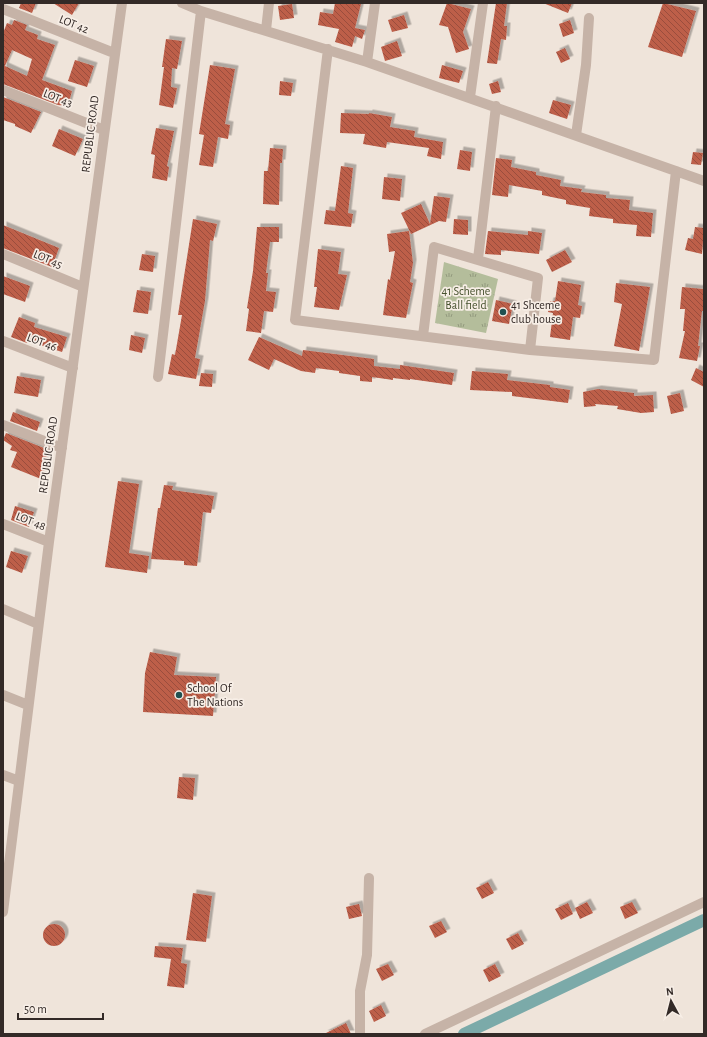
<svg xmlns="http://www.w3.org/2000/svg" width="707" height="1037" font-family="'Alegreya Sans',sans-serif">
<defs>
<pattern id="park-tufts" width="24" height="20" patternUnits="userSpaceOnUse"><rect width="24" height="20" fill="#b4bd9b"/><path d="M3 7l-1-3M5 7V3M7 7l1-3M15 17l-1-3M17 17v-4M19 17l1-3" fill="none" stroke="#939a7e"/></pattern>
<pattern id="building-back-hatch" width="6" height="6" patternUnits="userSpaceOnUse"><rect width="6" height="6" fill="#bd5e4a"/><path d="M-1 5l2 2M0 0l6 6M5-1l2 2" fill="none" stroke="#9a4e3e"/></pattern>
<filter id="shadow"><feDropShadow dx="3.5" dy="-3.5" stdDeviation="0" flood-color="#0004"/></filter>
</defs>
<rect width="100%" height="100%" fill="#efe4da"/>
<path fill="url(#park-tufts)" d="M 444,262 L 498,279 L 486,333 L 435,323 Z"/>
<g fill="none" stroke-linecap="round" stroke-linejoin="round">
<path stroke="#7baaa9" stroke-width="12" d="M 464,1034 L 704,920"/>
</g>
<path fill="url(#building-back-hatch)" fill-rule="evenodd" filter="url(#shadow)" d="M 21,3 L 36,3 L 32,13 L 19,8 Z
M 53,3 L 79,3 L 72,15 Z
M 335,3 L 361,4 L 355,28 L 365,30 L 362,39 L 355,36 L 352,47 L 335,42 L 339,29 L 318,25 L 320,12 L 333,14 Z
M 447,3 L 471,9 L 463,32 L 469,49 L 456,53 L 448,27 L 439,25 Z
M 496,3 L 507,3 L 504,26 L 507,26 L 506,40 L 501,39 L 497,64 L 487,63 Z
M 543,3 L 572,3 L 568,13 Z
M 663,3 L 696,11 L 682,57 L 648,47 Z
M 292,4 L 294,18 L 280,20 L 278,6 Z
M 404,15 L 408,28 L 392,32 L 388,20 Z
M 14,20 L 27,25 L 25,30 L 38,35 L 37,39 L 55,45 L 42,80 L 72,91 L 68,106 L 58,105 L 3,84 L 3,33 L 7,23 L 12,25 ZM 12,50 L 32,59 L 27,76 L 5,66 Z
M 570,20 L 574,33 L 563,37 L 559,24 Z
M 166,39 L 182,41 L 177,69 L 172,68 L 171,87 L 177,88 L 173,108 L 159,105 L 164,67 L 162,67 Z
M 397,41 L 402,56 L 385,61 L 381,47 Z
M 565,48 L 570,59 L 561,63 L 556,52 Z
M 75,60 L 94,66 L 87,87 L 68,81 Z
M 210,65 L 235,69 L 225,124 L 230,125 L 228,139 L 218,137 L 213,167 L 199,165 L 204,135 L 199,134 Z
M 442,65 L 463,71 L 459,83 L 439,78 Z
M 280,81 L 293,83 L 291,96 L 279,95 Z
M 498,81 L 501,92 L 492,94 L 489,84 Z
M 3,97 L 41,112 L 31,133 L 15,126 L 15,124 L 3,120 Z
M 553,100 L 571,105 L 567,119 L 549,113 Z
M 341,113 L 369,114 L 369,113 L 392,117 L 390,127 L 415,131 L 414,137 L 443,142 L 441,159 L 427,156 L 429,148 L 387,142 L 386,148 L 363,144 L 365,134 L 340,133 Z
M 156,128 L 174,131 L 167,166 L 169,167 L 167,181 L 152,178 L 155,155 L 151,154 Z
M 59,129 L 83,139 L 75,156 L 52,146 Z
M 270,148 L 283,149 L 282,163 L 280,163 L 279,205 L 263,204 L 264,171 L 268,171 Z
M 460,150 L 472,152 L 470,171 L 457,169 Z
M 693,152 L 703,153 L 701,165 L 691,164 Z
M 496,158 L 512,160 L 511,167 L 536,172 L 536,175 L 561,180 L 560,186 L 582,189 L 581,192 L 606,195 L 606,198 L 630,200 L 629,210 L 653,213 L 651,237 L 636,236 L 637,225 L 613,223 L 613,219 L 589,216 L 590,208 L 566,204 L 566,200 L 542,195 L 542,191 L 509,185 L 508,197 L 492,195 Z
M 341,166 L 353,168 L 348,213 L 353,214 L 351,227 L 324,224 L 326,210 L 335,211 Z
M 384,177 L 402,179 L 400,201 L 382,199 Z
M 434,196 L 450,198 L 446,222 L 439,221 L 411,234 L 401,213 L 421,204 L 430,224 Z
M 193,219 L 217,224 L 213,241 L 210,240 L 205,301 L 195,358 L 200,359 L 196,379 L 168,374 L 172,354 L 175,355 L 182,315 L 178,315 Z
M 454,219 L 468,220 L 468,235 L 453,234 Z
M 3,225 L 59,248 L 52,267 L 3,248 Z
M 257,227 L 279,227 L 279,242 L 270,242 L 266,273 L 268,273 L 266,291 L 276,292 L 273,312 L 264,311 L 261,333 L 246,331 L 249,309 L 247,308 L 253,271 Z
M 695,227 L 704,228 L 702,254 L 685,250 L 688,238 L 693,239 Z
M 409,231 L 413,263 L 410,282 L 413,283 L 406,318 L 383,315 L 388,279 L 390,280 L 395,251 L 389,252 L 387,234 Z
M 488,231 L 528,235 L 528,231 L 542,233 L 539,254 L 501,250 L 501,255 L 485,254 Z
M 318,249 L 341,252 L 338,274 L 347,275 L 339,310 L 314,307 L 317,287 L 314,287 Z
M 565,250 L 572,262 L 552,272 L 546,260 Z
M 142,254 L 155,256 L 153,272 L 139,270 Z
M 3,276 L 30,286 L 25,302 L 3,294 Z
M 558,281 L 581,285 L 578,305 L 582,306 L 580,318 L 573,317 L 570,340 L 550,337 L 553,313 L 548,312 L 550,301 L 555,301 Z
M 616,283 L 650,287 L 639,351 L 614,346 L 622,304 L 614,302 Z
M 682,287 L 703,289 L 704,311 L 702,311 L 698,346 L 700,346 L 697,361 L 679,358 L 685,331 L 683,331 L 685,309 L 680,309 Z
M 137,290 L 151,292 L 148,314 L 133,312 Z
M 496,300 L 513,304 L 509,324 L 492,321 Z
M 19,317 L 35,323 L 34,327 L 67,337 L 62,352 L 28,341 L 27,343 L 11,337 Z
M 131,335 L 145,338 L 142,353 L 129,350 Z
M 259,337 L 302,356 L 303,350 L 374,359 L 374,366 L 400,369 L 400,365 L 454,373 L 452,385 L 410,379 L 410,380 L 393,378 L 393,380 L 372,377 L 372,382 L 360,381 L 360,376 L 339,373 L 339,371 L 316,368 L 315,373 L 301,371 L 274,359 L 269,370 L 248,360 Z
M 696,368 L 704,372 L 704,387 L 691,380 Z
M 472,371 L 508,374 L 507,380 L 550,385 L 550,387 L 570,390 L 568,403 L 512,396 L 512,392 L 470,390 Z
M 201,373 L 213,374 L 212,387 L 199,386 Z
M 17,376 L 41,380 L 38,397 L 14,393 Z
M 598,389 L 634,393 L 634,396 L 653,395 L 654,412 L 641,413 L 617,409 L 618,406 L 595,404 L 596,406 L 584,407 L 583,392 Z
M 680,393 L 684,411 L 671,414 L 667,396 Z
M 13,412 L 40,422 L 37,431 L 10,421 Z
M 6,433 L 49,450 L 44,463 L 47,464 L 41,479 L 11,467 L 17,452 L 10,450 L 12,446 L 3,440 Z
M 118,481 L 139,484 L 129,553 L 149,556 L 147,573 L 105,567 Z
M 164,485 L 173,486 L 172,490 L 214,496 L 211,513 L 203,512 L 197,566 L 184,565 L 184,561 L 151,559 L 158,508 L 160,508 Z
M 15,506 L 34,512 L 29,527 L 11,520 Z
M 11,551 L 28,556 L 22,573 L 6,567 Z
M 150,652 L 177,657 L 174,675 L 216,677 L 213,716 L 143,712 L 145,673 Z
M 179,777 L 195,778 L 193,800 L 177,798 Z
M 488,882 L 494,893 L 482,899 L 476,888 Z
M 193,893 L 212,896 L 206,942 L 186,940 Z
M 587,902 L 593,913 L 580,919 L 575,908 Z
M 632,902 L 638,913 L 625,919 L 620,907 Z
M 568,903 L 573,914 L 561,920 L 555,909 Z
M 359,904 L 362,916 L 349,919 L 346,907 Z
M 441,921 L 447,932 L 435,938 L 429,926 Z
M43 935a11 11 0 1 1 22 0a11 11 0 1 1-22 0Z
M 518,933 L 524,944 L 512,950 L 506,939 Z
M 155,946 L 183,948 L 181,963 L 187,964 L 184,988 L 167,986 L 171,959 L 154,957 Z
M 388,964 L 394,975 L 382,981 L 376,969 Z
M 495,964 L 501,976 L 489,982 L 483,970 Z
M 381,1005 L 386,1016 L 374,1022 L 369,1011 Z
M 346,1023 L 351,1034 L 324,1034 Z"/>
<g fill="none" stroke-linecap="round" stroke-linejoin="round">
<path stroke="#c6b3a7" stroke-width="10" d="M 182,3 L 201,11 L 367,62 L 704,181
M 3,9 L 114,53
M 266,30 L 269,3
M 328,49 L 295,320 L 530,350 L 654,360 L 676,171
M 367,62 L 375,3
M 3,90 L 104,130
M 470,97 L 483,3
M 576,135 L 586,65 L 589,18
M 3,254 L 83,287
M 478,259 L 496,106
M 423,336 L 434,247 L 538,278 L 530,350
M 3,341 L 73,368
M 158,377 L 201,11
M 3,425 L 62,448
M 3,524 L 49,542
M 3,609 L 38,624
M 3,695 L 28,705
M 3,775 L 19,781
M 3,912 L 49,542 L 122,3
M 360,1034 L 360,991 L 367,955 L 369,878
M 425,1034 L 704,902"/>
</g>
<g fill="#205151" stroke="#f7eee6" stroke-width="1.5">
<circle cx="503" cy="312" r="4"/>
<circle cx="179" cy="695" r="4"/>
</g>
<g text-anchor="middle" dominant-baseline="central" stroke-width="3.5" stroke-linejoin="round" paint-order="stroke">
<g font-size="12" fill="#332a27" stroke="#f7eee6">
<text transform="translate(74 24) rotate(22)">LOT 42</text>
<text transform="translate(58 98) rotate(22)">LOT 43</text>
<text transform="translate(90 134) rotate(-83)">REPUBLIC ROAD</text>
<text transform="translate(48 259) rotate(23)">LOT 45</text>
<text transform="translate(42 342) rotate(21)">LOT 46</text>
<text transform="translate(48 455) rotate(-82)">REPUBLIC ROAD</text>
<text transform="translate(31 521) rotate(22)">LOT 48</text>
</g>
<g font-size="12" fill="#45502d" stroke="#f7eee6">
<text x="466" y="291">41 Scheme<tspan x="466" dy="14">Ball field</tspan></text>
</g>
<g font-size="12" fill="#332a27" stroke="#f7eee6" text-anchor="start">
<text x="511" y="305">41 Shceme<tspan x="511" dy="14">club house</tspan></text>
<text x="187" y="688">School Of<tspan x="187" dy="14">The Nations</tspan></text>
</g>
</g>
<rect width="707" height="1037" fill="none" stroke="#332a27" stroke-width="8"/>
<g transform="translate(671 1001) rotate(353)" stroke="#f7eee6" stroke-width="3" paint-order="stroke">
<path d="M0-3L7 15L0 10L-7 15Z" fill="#332a27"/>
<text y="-6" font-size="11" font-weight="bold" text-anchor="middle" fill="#332a27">N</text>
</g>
<path d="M18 1013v6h85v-6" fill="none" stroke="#332a27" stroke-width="2"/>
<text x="24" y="1013" font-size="12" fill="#332a27" stroke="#f7eee6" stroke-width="3" paint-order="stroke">50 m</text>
</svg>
